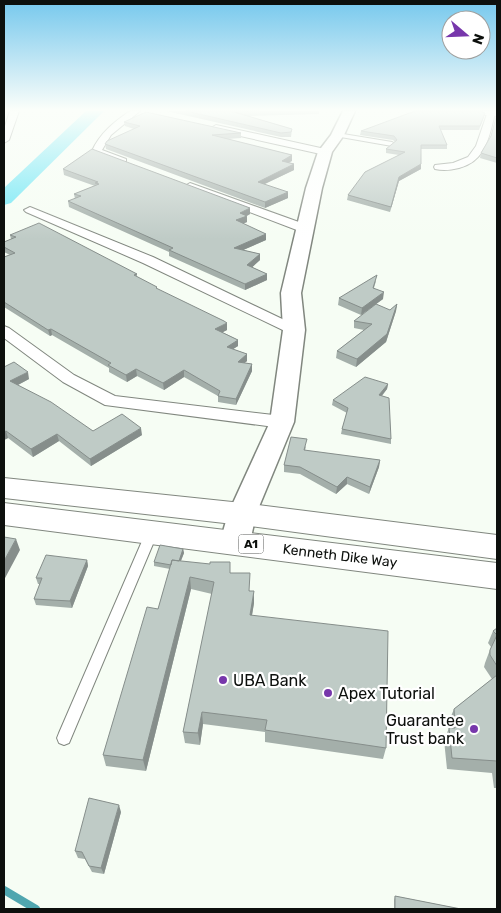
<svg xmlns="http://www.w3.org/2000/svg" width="501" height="913" font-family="Rubik,sans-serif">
<rect width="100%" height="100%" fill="#f6fdf4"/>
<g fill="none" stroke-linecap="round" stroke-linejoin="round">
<path stroke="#50a6af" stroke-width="8" d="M 4,890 L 36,909"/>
<path fill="#6ce6f5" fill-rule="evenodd" d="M 86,111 L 104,111 L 11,203 L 4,205 L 4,188 Z"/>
<g stroke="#81877f" stroke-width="2">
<path id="service" d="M 337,133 L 392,142 L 395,144 L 392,146 L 335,136 Z
M 152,528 L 156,529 L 158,532 L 69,743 L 64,745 L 59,743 L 57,738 L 59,733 L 146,532 L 148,529 Z"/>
</g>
<g stroke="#81877f" stroke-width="2">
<path id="minor" d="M 10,111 L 19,111 L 9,140 L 4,143 L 4,129 Z
M 130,111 L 140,111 L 111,135 L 102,150 L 126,159 L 126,163 L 118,163 L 94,153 L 92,151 C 100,133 114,122 130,111 Z
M 488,111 L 495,113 C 489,137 486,161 459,168 C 451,170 443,171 435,169 L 434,167 L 435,165 L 453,163 L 468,157 L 476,146 Z
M 216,125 L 325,149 L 330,152 L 325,155 L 213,130 L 211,128 Z
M 190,183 L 310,226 L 312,229 L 306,233 L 302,232 L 186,188 L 185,186 Z
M 30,207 L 153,257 L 299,327 L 302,330 L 299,333 L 289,333 L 143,263 L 26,212 L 24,210 Z
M 4,326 L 9,328 L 74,375 L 115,396 L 282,416 L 288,418 L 291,422 L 288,426 L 282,428 L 105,405 L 63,382 L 4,338 Z"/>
</g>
<g stroke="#81877f" stroke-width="2">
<path id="tertiary" d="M 472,111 L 497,111 L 497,116 L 477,114 Z"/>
</g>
<g stroke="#81877f" stroke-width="3">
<path id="secondary" d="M 343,111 L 355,111 L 344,135 L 332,152 L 322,188 L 301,293 L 305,330 L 294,422 L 256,514 L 250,542 L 246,550 L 235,553 L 224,550 L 220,542 L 228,514 L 270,422 L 283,330 L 281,293 L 306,188 L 318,152 L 331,135 Z"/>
</g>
<g stroke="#81877f" stroke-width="2">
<path id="trunk" d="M 4,478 L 242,503 L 497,535 L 497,559 L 242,525 L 4,498 Z
M 4,503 L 497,563 L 497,589 L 4,525 Z"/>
</g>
<use href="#service" fill="#fff" fill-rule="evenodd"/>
<use href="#minor" fill="#fff" fill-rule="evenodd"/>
<use href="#tertiary" fill="#fff" fill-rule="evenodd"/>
<use href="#secondary" fill="#fff" fill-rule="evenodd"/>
<use href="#trunk" fill="#fff" fill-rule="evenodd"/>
</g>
<path fill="#a4afaa" d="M 166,111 L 319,111 L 319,114 L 248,116 L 292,129 L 291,137 L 281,137 Z
M 497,114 L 497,163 L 480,158 L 481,153 L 491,136 Z
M 484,117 L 479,130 L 440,130 L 447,145 L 447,149 L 421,149 L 421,169 L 399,181 L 390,212 L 347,200 L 348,195 L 399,155 L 386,153 L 386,149 L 395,142 L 393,140 L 360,135 L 361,131 Z
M 124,122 L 241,133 L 241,138 L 227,139 L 292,155 L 292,161 L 288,162 L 294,164 L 294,170 L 265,184 L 288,198 L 265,208 L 106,149 L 105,144 L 134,129 L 125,126 Z
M 63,169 L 250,214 L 247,216 L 247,222 L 243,224 L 266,234 L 266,240 L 243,250 L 260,254 L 260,260 L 252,267 L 267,274 L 267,280 L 245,290 L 169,256 L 169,252 L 69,207 L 68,201 L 75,199 L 74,194 L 95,186 L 64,175 Z
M 10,235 L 137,274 L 137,277 L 227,330 L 222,332 L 238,340 L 238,346 L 233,349 L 247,354 L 247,361 L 244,363 L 252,364 L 252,371 L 236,405 L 218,402 L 218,396 L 184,377 L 164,390 L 137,376 L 127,382 L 109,372 L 109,368 L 52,335 L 50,336 L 4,307 L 4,257 L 10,255 L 4,252 L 4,242 L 11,239 Z
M 376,281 L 374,288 L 383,299 L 361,315 L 338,305 L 339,298 Z
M 397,304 L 396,311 L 386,342 L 356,367 L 336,358 L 337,351 L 364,330 L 354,328 L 354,321 L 390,310 Z
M 4,367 L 29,379 L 18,385 L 93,431 L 142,435 L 91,466 L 59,441 L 33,457 L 8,438 L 4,440 Z
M 388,384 L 387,389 L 382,396 L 391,439 L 391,444 L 341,434 L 342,429 L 347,413 L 332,405 L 333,400 Z
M 306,446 L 305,451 L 380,460 L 379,467 L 369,494 L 347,484 L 336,494 L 300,474 L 284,472 L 284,465 Z
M 183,549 L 184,553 L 181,561 L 231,573 L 250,591 L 254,603 L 252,615 L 386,748 L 383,759 L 265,742 L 265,732 L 203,724 L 200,745 L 185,743 L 183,732 L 212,594 L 191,589 L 146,771 L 106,766 L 103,755 L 158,609 L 170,569 L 154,566 L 154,562 Z
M 87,560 L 88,566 L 72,608 L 36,605 L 34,599 L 40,584 L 38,584 L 36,578 Z
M 497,628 L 497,788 L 494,788 L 492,773 L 447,769 L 444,740 L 449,728 L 450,728 L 449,721 L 454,709 L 492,679 L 484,667 L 485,663 L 491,647 L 488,643 L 493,631 Z
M 121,812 L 104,874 L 92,872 L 85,859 L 78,858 L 75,851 Z
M 395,896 L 461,909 L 394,909 L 394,900 Z"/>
<path fill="#868e8b" d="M 292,155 L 292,161 L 282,166 L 282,161 Z
M 294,164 L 294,170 L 258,187 L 258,182 Z
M 421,164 L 421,169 L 399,181 L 390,212 L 399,177 Z
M 288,192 L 288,198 L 265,208 L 265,202 Z
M 250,208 L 250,214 L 240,219 L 240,213 Z
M 247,216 L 247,222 L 236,226 L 236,220 Z
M 266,234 L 266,240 L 234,254 L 234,248 Z
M 260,254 L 260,260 L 247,272 L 247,265 Z
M 267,274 L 267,280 L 245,290 L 245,284 Z
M 384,292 L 383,299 L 361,315 L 362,308 Z
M 397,304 L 396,311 L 386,342 L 356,367 L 357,359 Z
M 227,323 L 227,330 L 216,336 L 215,329 Z
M 51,329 L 52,335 L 50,336 L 48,330 Z
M 238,340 L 238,346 L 227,353 L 227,347 Z
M 247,354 L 247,361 L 238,369 L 238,362 Z
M 252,364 L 252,371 L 236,405 L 236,399 Z
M 136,369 L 137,376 L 127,382 L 126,375 Z
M 184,370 L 184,377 L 164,390 L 163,383 Z
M 28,372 L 29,379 L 12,388 L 10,381 Z
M 388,384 L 387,389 L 378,400 L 379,395 Z
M 141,428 L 142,435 L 91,466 L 90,459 Z
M 6,431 L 8,438 L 4,440 L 4,432 Z
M 57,434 L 59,441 L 33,457 L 31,449 Z
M 380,460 L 379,467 L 369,494 L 370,487 Z
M 347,477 L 347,484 L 336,494 L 337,487 Z
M 16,539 L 20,550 L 4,580 L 4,561 Z
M 183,549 L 184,553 L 177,570 L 177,566 Z
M 87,560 L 88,566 L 72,608 L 70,601 Z
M 190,577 L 191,589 L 146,771 L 143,760 Z
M 254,591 L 254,603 L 250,627 L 250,615 Z
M 202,712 L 203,724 L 200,745 L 198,733 Z
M 119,805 L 121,812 L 104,874 L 101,868 Z"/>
<path fill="#bfcbc6" stroke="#868e8b" d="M 186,111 L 260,111 L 234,112 L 292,129 L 291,132 L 281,133 Z
M 415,111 L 480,111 L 485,113 L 480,126 L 439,126 L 447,145 L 421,145 L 421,164 L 399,177 L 391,207 L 348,195 L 365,172 L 405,152 L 386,149 L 397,140 L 394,136 L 361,131 Z
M 146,112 L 241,133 L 212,135 L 292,155 L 282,161 L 294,164 L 258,182 L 288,192 L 265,202 L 105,144 L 107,141 L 140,126 L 124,122 Z
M 497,114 L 497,158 L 481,153 L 491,136 Z
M 92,149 L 250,208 L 240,213 L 247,216 L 236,220 L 266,234 L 234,248 L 260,254 L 247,265 L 267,274 L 245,284 L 169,250 L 173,248 L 68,201 L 81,196 L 74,194 L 99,184 L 95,183 L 98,182 L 63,169 Z
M 39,223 L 137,274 L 134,275 L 157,287 L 156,288 L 224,321 L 227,323 L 215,329 L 238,340 L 227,347 L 247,354 L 238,362 L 252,364 L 236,399 L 218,396 L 220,391 L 184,370 L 163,383 L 136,369 L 126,375 L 108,365 L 111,363 L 51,329 L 48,330 L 4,302 L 4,257 L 15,253 L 4,247 L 4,242 L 16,237 L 10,235 Z
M 377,275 L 373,288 L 384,292 L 362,308 L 339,298 Z
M 376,304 L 390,310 L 397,304 L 387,334 L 357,359 L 337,351 L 372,324 L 354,321 Z
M 14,362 L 28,372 L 10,381 L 51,402 L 93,431 L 122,414 L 141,428 L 90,459 L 57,434 L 31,449 L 6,431 L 4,432 L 4,367 Z
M 365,377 L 388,384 L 379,395 L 389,398 L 391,439 L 342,429 L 348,408 L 333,400 Z
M 291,437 L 307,439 L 304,450 L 380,460 L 370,487 L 347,477 L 337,487 L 300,467 L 284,465 Z
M 4,537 L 16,539 L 4,561 Z
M 160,545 L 183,549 L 179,561 L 172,560 L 171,565 L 154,562 Z
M 46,555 L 87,560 L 70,601 L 34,599 L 42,578 L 36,578 Z
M 172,560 L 210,564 L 210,562 L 230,562 L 230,573 L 250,573 L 249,591 L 254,591 L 250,615 L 388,631 L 386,748 L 265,730 L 267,720 L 202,712 L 198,733 L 183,732 L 214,582 L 190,577 L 143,760 L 103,755 L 147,607 L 158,609 Z
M 497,628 L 497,666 L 490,655 L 490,650 L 497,635 L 493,631 Z
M 497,675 L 497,761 L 452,758 L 449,728 L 455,728 L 454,709 Z
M 89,798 L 119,805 L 101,868 L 89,866 L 82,852 L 75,851 Z
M 395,896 L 461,909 L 395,909 Z"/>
<linearGradient id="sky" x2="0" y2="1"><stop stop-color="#76c8ed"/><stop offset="0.46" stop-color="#fbfefa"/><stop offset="1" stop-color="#fbfefa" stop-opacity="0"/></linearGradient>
<rect width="501" height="239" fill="url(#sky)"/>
<g fill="#7737ab" stroke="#fff" stroke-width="2">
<circle cx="223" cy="680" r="5"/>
<circle cx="328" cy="693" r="5"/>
<circle cx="474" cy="729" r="5"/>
</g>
<g text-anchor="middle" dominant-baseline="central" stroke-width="4.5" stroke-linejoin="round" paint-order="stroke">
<rect fill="#fff" stroke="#565856" stroke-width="1" x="238.5" y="534.5" width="25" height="19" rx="4"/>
<g font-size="12" font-weight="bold" fill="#0d100d">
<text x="251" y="544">A1</text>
</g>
<g font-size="14" fill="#0d100d" stroke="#fff">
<text transform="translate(340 556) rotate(7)">Kenneth Dike Way</text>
</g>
<g font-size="16" fill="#0d100d" stroke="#fff" text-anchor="start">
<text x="233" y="680">UBA Bank</text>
<text x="338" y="693">Apex Tutorial</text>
<text x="464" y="720" text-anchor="end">Guarantee<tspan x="464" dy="18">Trust bank</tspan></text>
</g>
</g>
<rect width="501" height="913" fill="none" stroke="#0d100d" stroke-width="10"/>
<g transform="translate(466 35) rotate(109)"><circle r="24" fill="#ffffff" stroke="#9e9f9e"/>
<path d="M0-4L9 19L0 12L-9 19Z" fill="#7737ab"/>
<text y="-8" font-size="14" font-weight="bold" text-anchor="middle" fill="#0d100d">N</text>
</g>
</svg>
